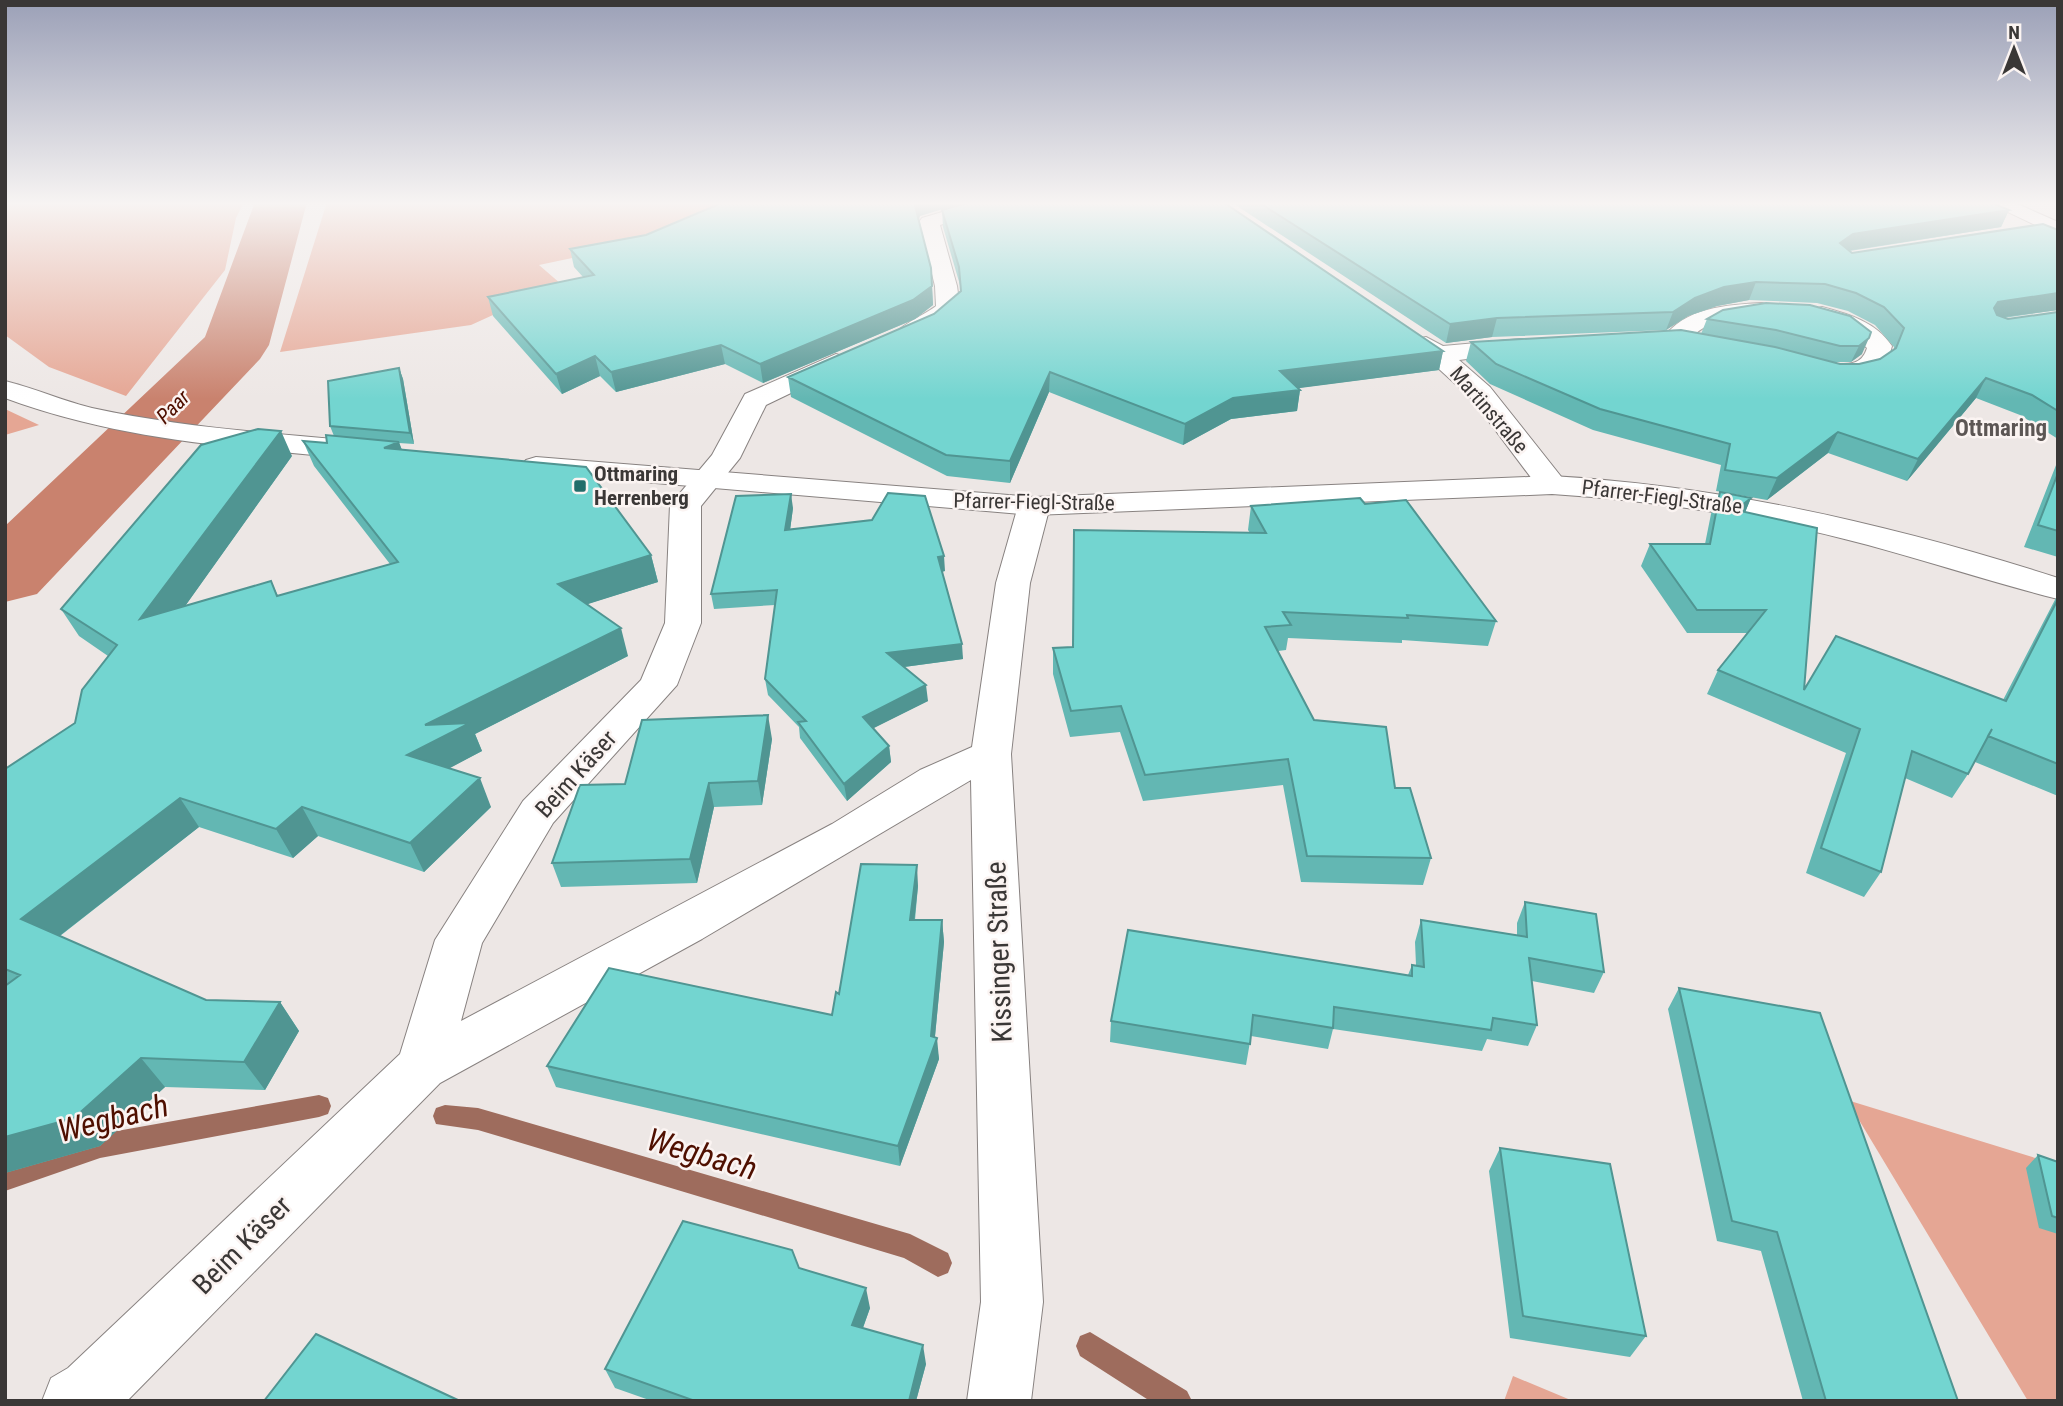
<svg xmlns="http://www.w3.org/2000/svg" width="2063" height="1406" font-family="'Roboto Condensed',sans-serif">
<rect width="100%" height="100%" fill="#ede7e5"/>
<path fill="#e5a694" d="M 5,202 L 244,202 L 236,218 L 225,270 L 126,396 L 49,367 L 5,335 Z
M 327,202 L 735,202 L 738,223 L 539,265 L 561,284 L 471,325 L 280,352 Z
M 5,409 L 39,425 L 5,435 Z
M 1847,1100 L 2058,1165 L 2058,1401 L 2028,1401 Z
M 1513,1376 L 1573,1401 L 1504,1401 Z"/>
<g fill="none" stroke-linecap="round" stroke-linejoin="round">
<path fill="#9e6c5d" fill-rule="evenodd" d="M 319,1095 L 328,1098 L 331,1106 L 328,1114 L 319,1117 L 100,1158 L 5,1191 L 5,1167 L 100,1134 Z
M 445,1105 L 478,1108 L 910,1234 L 948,1253 L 952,1263 L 948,1273 L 938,1277 L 904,1258 L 478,1130 L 436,1124 L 433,1116 L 436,1108 Z
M 1090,1332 L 1187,1391 L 1192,1401 L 1150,1401 L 1080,1356 L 1076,1346 L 1080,1336 Z"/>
<path fill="#c9826e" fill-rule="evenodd" d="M 255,202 L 307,202 L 269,345 L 260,359 L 37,594 L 5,602 L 5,526 L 205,337 Z"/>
<g stroke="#888280" stroke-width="2">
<path id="minor" d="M 976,202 L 1008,202 L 1006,206 L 940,225 L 957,286 L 960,308 C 948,325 920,343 899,338 L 896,333 C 900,326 927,313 936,306 L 935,286 L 919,222 L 922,218 Z
M 1987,202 L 2013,202 L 2058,222 L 2058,236 Z
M 1762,303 L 1770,305 L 1774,310 L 1770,315 C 1750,320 1728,317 1709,325 C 1692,332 1685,350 1665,345 L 1662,340 C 1684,307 1726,305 1762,303 Z
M 1822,307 C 1849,314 1876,322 1892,346 C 1884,380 1847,384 1818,377 L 1814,371 L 1818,365 C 1836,361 1860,372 1867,348 L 1847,330 L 1814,319 L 1810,314 L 1814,309 Z
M 1426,337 L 1443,346 L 1521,339 L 1530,341 L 1533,346 L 1530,351 L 1459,360 L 1490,387 L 1563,479 L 1567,485 L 1563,491 L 1552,494 L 1541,491 L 1472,399 L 1417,349 L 1414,344 L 1417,339 Z
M 836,354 L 845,357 L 849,362 L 845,367 L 766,405 L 740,458 L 701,506 L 701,623 L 677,685 L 553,823 L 482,943 L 461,1021 L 832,824 L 920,770 L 972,747 L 996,583 L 1018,506 L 1023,499 L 1034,497 L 1045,499 L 1050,506 L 1030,583 L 1011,754 L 1043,1302 L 1031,1401 L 967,1401 L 981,1302 L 971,780 L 702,939 L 440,1083 L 127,1401 L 42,1401 L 51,1378 L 68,1368 L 400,1054 L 435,940 L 523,801 L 641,680 L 665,623 L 670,505 L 712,455 L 745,394 Z"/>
</g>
<g stroke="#888280" stroke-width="2">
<path id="major" d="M 5,381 C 35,388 62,401 92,408 C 179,427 268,433 357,441 L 367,444 L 371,450 L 367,456 L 357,459 C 238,448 118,440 5,398 Z
M 536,457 L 1034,497 L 1552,476 C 1724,486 1894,525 2058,578 L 2058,599 C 1994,583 1931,562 1868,545 C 1764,517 1659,501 1552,494 L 1034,515 L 526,472 L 521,466 L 526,460 Z"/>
</g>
<use href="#minor" fill="#fff" fill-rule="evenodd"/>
<use href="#major" fill="#fff" fill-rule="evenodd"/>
</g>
<path fill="#63b7b3" d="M 1231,202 L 1990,202 L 2009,210 L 2001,227 L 1850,251 L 1852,253 L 2058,230 L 2058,310 L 2004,318 L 2008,319 L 2058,312 L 2058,439 L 2020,415 L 1976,398 L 1907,481 L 1828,453 L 1767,500 L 1716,491 L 1721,465 L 1593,430 L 1490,384 L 1466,361 L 1471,342 L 1701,334 L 1707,319 L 1850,316 L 1862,354 L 1851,362 L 1835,362 L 1840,364 L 1859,364 L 1880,359 L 1894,349 L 1894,347 L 1875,325 L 1848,311 L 1817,303 L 1749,300 L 1717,306 L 1688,316 L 1666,330 L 1492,337 L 1446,343 Z
M 942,210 L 1443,351 L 1439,370 L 1297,388 L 1300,390 L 1297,411 L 1231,419 L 1183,445 L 1049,392 L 1010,483 L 947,476 L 791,397 L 788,377 L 934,314 L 960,292 L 960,285 L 943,227 Z
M 920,216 L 919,219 L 931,268 L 933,305 L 915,319 L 763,383 L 725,364 L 616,392 L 600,376 L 562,394 L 493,316 L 488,297 L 583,277 L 574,267 L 570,249 Z
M 399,368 L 403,379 L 414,444 L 399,443 L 402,450 L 651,555 L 658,582 L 587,604 L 628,656 L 475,734 L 482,751 L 449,768 L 491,807 L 424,872 L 318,836 L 293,858 L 199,827 L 60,936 L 206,1000 L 280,1002 L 299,1031 L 265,1090 L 165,1087 L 100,1146 L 5,1173 L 5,769 L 75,723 L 108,656 L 79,636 L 61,609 L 292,456 L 185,606 L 271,581 L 278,596 L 390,564 L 314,466 L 303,441 L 327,443 L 334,436 L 330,426 Z
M 2058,460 L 2058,557 L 2024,547 Z
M 1720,492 L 1751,498 L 1745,512 L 1804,690 L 2003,700 L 2058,594 L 2058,796 L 1975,762 L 1968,774 L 1952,798 L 1905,778 L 1881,872 L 1864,897 L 1806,873 L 1846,753 L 1707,694 L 1718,670 L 1747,633 L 1687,633 L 1641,566 L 1650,544 L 1705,544 L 1711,514 Z
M 1365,504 L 1496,621 L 1488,646 L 1402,640 L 1402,643 L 1288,638 L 1286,650 L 1278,651 L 1314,720 L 1395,788 L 1431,858 L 1423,885 L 1301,882 L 1283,785 L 1143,801 L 1120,732 L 1070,737 L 1053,674 L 1053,648 L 1072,647 L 1250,533 L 1248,530 L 1251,506 Z
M 793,508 L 790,530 L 945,571 L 942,572 L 963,659 L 904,667 L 928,701 L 873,728 L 889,746 L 891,762 L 847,801 L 800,738 L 799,727 L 768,695 L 765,679 L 775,605 L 714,609 L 711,594 Z
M 772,739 L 762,805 L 714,807 L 697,883 L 561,887 L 552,863 L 625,784 Z
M 918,886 L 915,920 L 942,920 L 944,942 L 935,1037 L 939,1059 L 900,1166 L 556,1087 L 547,1066 L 832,1015 L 839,994 Z
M 1525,902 L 1604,972 L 1594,993 L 1532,981 L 1537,1025 L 1528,1046 L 1487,1039 L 1482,1051 L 1333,1029 L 1328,1049 L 1251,1036 L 1246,1065 L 1110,1042 L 1111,1021 L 1408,975 L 1412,965 L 1416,965 L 1415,942 L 1421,920 L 1517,935 L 1517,923 Z
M 1679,988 L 1958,1401 L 1803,1401 L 1761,1251 L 1717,1241 L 1668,1009 Z
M 1500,1148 L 1646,1336 L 1630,1357 L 1510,1338 L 1489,1171 Z
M 2038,1155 L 2058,1162 L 2058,1234 L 2039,1228 L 2026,1168 Z
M 799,1268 L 870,1308 L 863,1328 L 926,1364 L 916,1401 L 652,1401 L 615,1388 L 605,1369 Z"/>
<path fill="#509592" d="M 918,202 L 966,202 L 920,216 L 916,223 L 915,206 Z
M 2009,210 L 2001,227 L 1846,251 L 1840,243 L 1853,234 Z
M 1756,282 L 1749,300 L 1717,306 L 1688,316 L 1666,330 L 1673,312 L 1695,298 L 1724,287 Z
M 932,286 L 933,305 L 915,319 L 763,383 L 760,364 Z
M 2058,293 L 2058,310 L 1997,318 L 1994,308 L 1998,302 Z
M 1497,318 L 1492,337 L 1446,343 L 1450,324 Z
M 1869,338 L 1862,354 L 1851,362 L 1859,346 Z
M 721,345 L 725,364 L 616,392 L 611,372 Z
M 1443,351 L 1439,370 L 1277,391 L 1280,371 Z
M 595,356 L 600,376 L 562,394 L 556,374 Z
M 399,368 L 403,379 L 414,444 L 410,433 Z
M 1050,372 L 1049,392 L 1010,483 L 1010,461 Z
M 1986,378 L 1976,398 L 1907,481 L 1918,459 Z
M 1300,390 L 1297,411 L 1231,419 L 1183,445 L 1185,424 L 1233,398 Z
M 281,431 L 292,456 L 156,647 L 140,619 Z
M 1838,432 L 1828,453 L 1767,500 L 1777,478 Z
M 399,442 L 408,467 L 384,448 Z
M 791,494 L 793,508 L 788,545 L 785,530 Z
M 1751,498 L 1742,520 L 1736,510 Z
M 651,555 L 658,582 L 566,611 L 558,584 Z
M 944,556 L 945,571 L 939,572 L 938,557 Z
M 621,628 L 628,656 L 475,734 L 482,751 L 420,784 L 407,755 L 425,725 Z
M 962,644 L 963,659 L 889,669 L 887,653 Z
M 926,685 L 928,701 L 864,733 L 863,717 Z
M 768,715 L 772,739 L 762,805 L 758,781 Z
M 889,746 L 891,762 L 847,801 L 844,784 Z
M 480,778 L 491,807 L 424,872 L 410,843 Z
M 709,783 L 714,807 L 697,883 L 690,859 Z
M 180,798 L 199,827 L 44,948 L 21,919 Z
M 302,807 L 318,836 L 293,858 L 276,829 Z
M 917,865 L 918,886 L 912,942 L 910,920 Z
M 942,920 L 944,942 L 934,1046 L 937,1038 L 939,1059 L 900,1166 L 898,1146 L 931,1036 Z
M 280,1002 L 299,1031 L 265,1090 L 244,1062 Z
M 141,1058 L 165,1087 L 100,1146 L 5,1173 L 5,1137 Z
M 866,1288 L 870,1308 L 857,1344 L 852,1325 Z
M 923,1345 L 926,1364 L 916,1401 L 909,1401 Z"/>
<path fill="#73d5d0" stroke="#509592" stroke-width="2" d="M 724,202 L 918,202 L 915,206 L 931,268 L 932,286 L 913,300 L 760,364 L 721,345 L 611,372 L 595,356 L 556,374 L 488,297 L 594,275 L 570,249 L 646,235 Z
M 970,202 L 1223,202 L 1443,351 L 1280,371 L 1300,390 L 1233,398 L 1185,424 L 1050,372 L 1010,461 L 946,455 L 788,377 L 934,314 L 961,291 L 959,267 L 942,210 Z
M 1258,202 L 1990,202 L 2009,210 L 1853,234 L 1840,243 L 1852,253 L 2043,224 L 2058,230 L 2058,293 L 1998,302 L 1994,308 L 1997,315 L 2008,319 L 2058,312 L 2058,411 L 2032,395 L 1986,378 L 1918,459 L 1838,432 L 1777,478 L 1725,470 L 1730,444 L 1600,409 L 1496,364 L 1471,342 L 1681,330 L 1775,347 L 1840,364 L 1859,364 L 1880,359 L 1896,348 L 1904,328 L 1884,307 L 1856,293 L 1825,284 L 1756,282 L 1724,287 L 1695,298 L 1673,312 L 1497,318 L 1450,324 Z
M 1766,303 L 1810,305 L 1850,316 L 1871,332 L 1869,338 L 1859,346 L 1840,346 L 1776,330 L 1707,319 L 1723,310 Z
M 399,368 L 410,433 L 330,426 L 328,381 Z
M 258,429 L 281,431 L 140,619 L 271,581 L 277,596 L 398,562 L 303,441 L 327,443 L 326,435 L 399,442 L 384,448 L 586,467 L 651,555 L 558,584 L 621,628 L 425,725 L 470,723 L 407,755 L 480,778 L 410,843 L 302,807 L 276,829 L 180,798 L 21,919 L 206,1000 L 280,1002 L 244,1062 L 141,1058 L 74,1118 L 5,1137 L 5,986 L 20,975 L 5,969 L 5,769 L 75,723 L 82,690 L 117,645 L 61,609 L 201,445 Z
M 2058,473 L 2058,531 L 2038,525 Z
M 1720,492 L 1751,498 L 1736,510 L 1817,528 L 1804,690 L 1836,636 L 2006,701 L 2058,599 L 2058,764 L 1988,736 L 1992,729 L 1968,774 L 1912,751 L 1881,872 L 1821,848 L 1860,729 L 1718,670 L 1766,610 L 1697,610 L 1650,544 L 1710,544 Z
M 888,493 L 925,496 L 944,556 L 938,557 L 962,644 L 887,653 L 926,685 L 863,717 L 889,746 L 844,784 L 798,722 L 806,721 L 765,679 L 777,590 L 711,594 L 736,496 L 791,494 L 785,530 L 872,520 Z
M 1360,498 L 1365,504 L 1406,500 L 1496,621 L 1407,615 L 1408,618 L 1283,612 L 1291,625 L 1265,627 L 1314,720 L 1386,727 L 1395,788 L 1410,788 L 1431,858 L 1307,856 L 1288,759 L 1145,775 L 1121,706 L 1071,711 L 1053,648 L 1073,647 L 1074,530 L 1266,533 L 1251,506 Z
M 768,715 L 758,781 L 709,783 L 690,859 L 552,863 L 580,785 L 625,784 L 642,720 Z
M 861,864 L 917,865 L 910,920 L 942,920 L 931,1036 L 937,1038 L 898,1146 L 547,1066 L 609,968 L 832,1015 L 836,992 L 839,994 Z
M 1525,902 L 1596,914 L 1604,972 L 1529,958 L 1537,1025 L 1493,1018 L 1491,1030 L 1334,1007 L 1333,1028 L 1253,1015 L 1250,1044 L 1111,1021 L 1128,930 L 1412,976 L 1412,965 L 1424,967 L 1421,920 L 1527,937 Z
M 1679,988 L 1820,1013 L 1958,1401 L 1826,1401 L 1777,1232 L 1732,1221 Z
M 1500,1148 L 1610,1164 L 1646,1336 L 1523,1316 Z
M 2038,1155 L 2058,1162 L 2058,1218 L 2052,1216 Z
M 683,1221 L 792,1250 L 799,1268 L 866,1288 L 852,1325 L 923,1345 L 909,1401 L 695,1401 L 605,1369 Z
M 316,1334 L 460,1401 L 264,1401 Z"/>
<linearGradient id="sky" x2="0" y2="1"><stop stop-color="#9ba0b7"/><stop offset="0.51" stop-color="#f7f4f3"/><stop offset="1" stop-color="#f7f4f3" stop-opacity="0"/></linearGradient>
<rect width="2063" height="399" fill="url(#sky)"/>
<rect fill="#226d6a" stroke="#fbf4f2" stroke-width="2.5" x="573" y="479" width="14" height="14" rx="3.5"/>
<g text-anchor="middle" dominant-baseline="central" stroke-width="5" stroke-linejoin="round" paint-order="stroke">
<g font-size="21" font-style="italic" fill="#4f0f00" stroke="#fbf4f2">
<text transform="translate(173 407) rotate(-45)">Paar</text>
</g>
<g font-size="21" fill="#3a3736" stroke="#fbf4f2">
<text transform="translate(1489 410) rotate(49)">Martinstraße</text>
<text transform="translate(1662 497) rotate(7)">Pfarrer-Fiegl-Straße</text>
<text transform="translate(1034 502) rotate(1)">Pfarrer-Fiegl-Straße</text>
</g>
<g font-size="21" font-weight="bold" fill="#3a3736" stroke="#fbf4f2" text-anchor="start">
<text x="594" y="474">Ottmaring<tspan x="594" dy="24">Herrenberg</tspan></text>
</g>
<g font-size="23" font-weight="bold" fill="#5c5654" stroke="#fbf4f2">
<text x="2001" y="428">Ottmaring</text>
</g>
<g font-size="24" fill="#3a3736" stroke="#fbf4f2">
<text transform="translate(576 774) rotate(-48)">Beim Käser</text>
</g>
<g font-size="28" fill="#3a3736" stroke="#fbf4f2">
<text transform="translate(999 952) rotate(-92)">Kissinger Straße</text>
<text transform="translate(242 1245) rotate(-45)">Beim Käser</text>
</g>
<g font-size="32" font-style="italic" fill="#4f0f00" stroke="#fbf4f2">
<text transform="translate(113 1118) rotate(-14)">Wegbach</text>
<text transform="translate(702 1154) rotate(16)">Wegbach</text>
</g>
</g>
<rect width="2063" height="1406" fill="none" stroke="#3a3736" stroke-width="14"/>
<g transform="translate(2014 49)" stroke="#fbf4f2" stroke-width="5" paint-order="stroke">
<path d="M0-5L12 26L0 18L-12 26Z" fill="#3a3736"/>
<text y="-10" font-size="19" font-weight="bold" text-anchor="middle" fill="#3a3736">N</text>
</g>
</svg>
